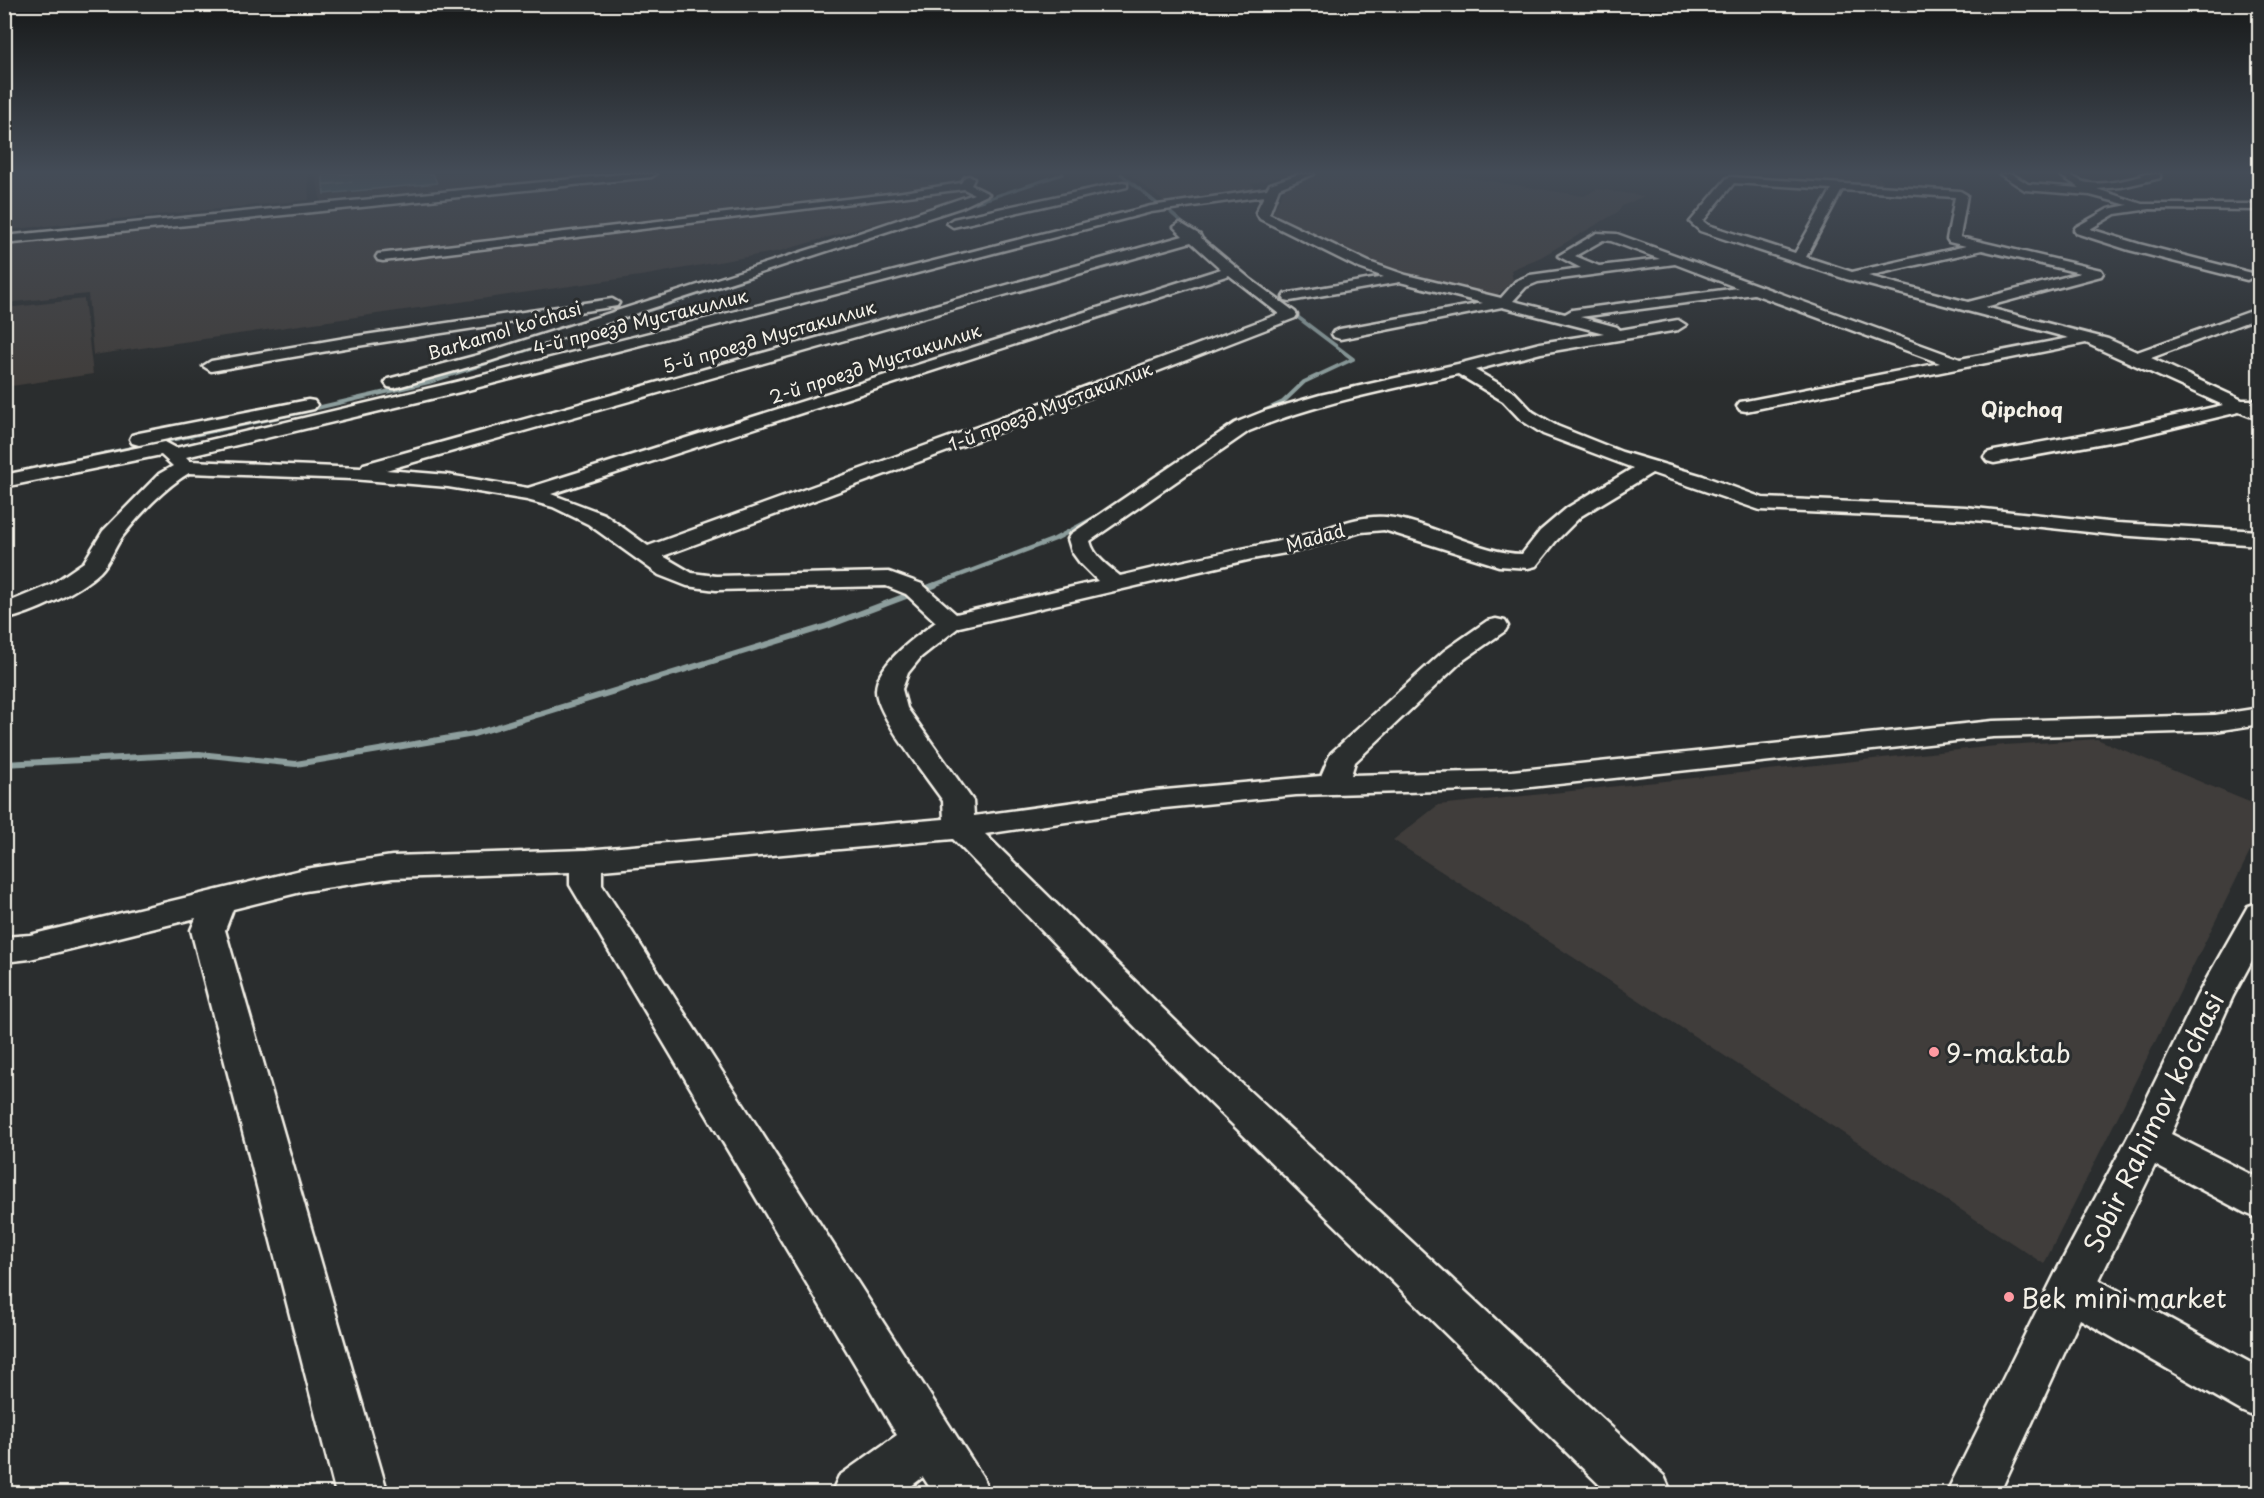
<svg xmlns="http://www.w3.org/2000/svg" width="2264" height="1498" font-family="'Playpen Sans',sans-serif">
<rect width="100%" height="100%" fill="#2a2d2e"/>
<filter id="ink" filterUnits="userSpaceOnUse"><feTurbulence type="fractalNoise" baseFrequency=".0167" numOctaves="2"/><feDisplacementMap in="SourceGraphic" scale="12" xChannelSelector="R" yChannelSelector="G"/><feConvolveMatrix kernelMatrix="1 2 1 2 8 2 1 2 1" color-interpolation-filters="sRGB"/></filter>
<g filter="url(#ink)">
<path fill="#3f3c3a" d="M 27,174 L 308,174 L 309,200 L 5,230 L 5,175 Z
M 315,174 L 601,174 L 321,201 Z
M 672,174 L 880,174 L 991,191 L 780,251 L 647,275 L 93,355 L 88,294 L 5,303 L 4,242 Z
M 1129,174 L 1290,174 L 1251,184 L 1262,192 L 1168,205 Z
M 1317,174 L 1446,174 L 1584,196 L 1597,189 L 1644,196 L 1622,206 L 1618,212 L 1541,257 L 1511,270 L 1513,281 L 1496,296 L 1398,273 L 1357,260 L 1271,217 L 1286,184 Z
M 1780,174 L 1876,174 L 1885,185 L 1778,178 Z
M 84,299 L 93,374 L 5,387 L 5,308 Z
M 2097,739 L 2259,806 L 2259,834 L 2044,1264 L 1393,840 L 1438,805 L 2005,745 Z"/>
<path fill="#48666b" stroke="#8d9e9d" stroke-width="1.5" d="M 323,174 L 433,174 L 437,183 L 324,194 L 323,185 L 352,182 L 323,184 Z"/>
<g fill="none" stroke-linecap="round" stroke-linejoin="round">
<path stroke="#8d9e9d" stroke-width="3" d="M 1121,174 L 1160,206
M 1171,213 L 1233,266
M 748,277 L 1063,174"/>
<path stroke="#8d9e9d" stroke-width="4" d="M 304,411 L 429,382 L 753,276
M 1264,411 L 1283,402 L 1304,382 L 1353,359 L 1291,312"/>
<path stroke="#8d9e9d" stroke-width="4.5" d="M 1257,415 L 1267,410
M 52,465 L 311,410
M 931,586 L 1055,539 L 1096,517"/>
<path stroke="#8d9e9d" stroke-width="6" d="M 4,764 L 199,754 L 296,764 L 474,734 L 827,626 L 935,585"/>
<g stroke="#f4f1e8" stroke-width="5">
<path id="minor" d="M 622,174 L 656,174 L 651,177 L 4,244 L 4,236 Z
M 1299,174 L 1314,174 L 1279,188 L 1269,214 L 1369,262 L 1406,275 L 1501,298 L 1516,281 L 1530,275 L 1581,268 L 1558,256 L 1597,233 L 1617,234 L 1960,359 L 2069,338 L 1846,279 L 1700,231 L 1690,222 L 1727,178 L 1731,177 L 1960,191 L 1967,195 L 1960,237 L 2101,270 L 2103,273 L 2101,276 L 1985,307 L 2108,339 L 2137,352 L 2260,308 L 2260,317 L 2151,358 L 2242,400 L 2255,400 L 2258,404 L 2256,406 L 2260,408 L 2260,420 L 2239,412 L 2131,438 L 1994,463 L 1987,461 L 1984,457 L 1987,453 L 1994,451 L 2131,426 L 2223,405 L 2086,343 L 1746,411 L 1740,410 L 1737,406 L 1740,402 L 1746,401 L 1940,363 L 1754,294 L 1580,317 L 1617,327 L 1620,330 L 1678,320 L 1686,325 L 1678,330 L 1541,353 L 1475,370 L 1515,393 L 1533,412 L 1557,426 L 1622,452 L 1703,476 L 1763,498 L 1965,507 L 2117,523 L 2260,531 L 2260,545 L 2117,535 L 1965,519 L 1760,510 L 1652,473 L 1581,516 L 1556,541 L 1536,566 L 1528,568 L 1499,566 L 1384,530 L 1361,532 L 1297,551 L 1252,559 L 959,627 L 921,657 L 908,673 L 902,689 L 907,708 L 973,801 L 974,816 L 1154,791 L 1321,776 L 1331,753 L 1444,651 L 1487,621 L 1496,619 L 1505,621 L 1508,626 L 1505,631 L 1462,661 L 1355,762 L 1351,775 L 1512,771 L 1993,721 L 2215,715 L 2260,708 L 2260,724 L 2215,731 L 1993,737 L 1512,789 L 1296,795 L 1154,809 L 985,834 L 1203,1048 L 1664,1476 L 1672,1494 L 1609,1494 L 1177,1070 L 953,839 L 602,870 L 602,885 L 982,1476 L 990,1494 L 934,1494 L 923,1477 L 901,1494 L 831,1494 L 839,1476 L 897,1435 L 570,885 L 570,872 L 392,878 L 305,891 L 233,909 L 225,930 L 388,1494 L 336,1494 L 191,930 L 196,918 L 30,959 L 4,962 L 4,937 L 30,935 L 305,869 L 392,856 L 586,850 L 944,819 L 943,801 C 928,779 875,713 876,690 C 877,663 917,636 936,622 L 906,594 L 886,586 L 716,590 L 687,586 L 659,575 L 588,524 L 553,507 L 527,500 L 448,487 L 352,479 L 189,473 C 165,487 139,515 122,537 C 114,548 110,562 100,572 C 77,593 34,613 4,620 L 4,604 L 52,584 L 84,562 L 103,531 L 159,474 L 173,466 L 161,455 L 4,487 L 4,475 L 165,442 L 176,448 L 456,382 L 1151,206 L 1267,189 L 1270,184 ZM 1734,183 L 1832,189 L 1795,253 L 1708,225 L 1703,221 ZM 1842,190 L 1955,197 L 1947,239 L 1949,242 L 1966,246 L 1852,272 L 1806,257 ZM 1264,196 L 1256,212 L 1260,219 L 1359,268 L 1384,277 L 1290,293 L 1285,294 L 1283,297 L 1285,300 L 1290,301 L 1400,282 L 1483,303 L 1340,329 L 1334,331 L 1332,334 L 1334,337 L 1340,339 L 1502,307 L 1604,333 L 1540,343 L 1458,364 L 1320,395 L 1265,411 L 1235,423 L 1071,534 L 1068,539 L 1072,552 L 1080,563 L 1098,581 L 956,614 L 922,584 L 889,572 L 716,576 L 692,573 L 663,556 L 1005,430 L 1295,318 L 1297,315 L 1295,312 L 1250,279 L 1202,239 L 1200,235 L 1180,223 L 1174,227 L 1183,236 L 364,464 L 361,468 L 190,461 L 186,457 L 464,391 L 1151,212 ZM 1603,240 L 1611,241 L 1660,259 L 1599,266 L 1575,256 ZM 1191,242 L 1221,269 L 528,488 L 448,475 L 386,470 ZM 1982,250 L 2080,273 L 1968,302 L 1868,276 ZM 1675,264 L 1738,288 L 1572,310 L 1565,314 L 1513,301 L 1526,287 L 1538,282 ZM 1229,275 L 1279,314 L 991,422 L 648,546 L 604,514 L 551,494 ZM 1458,374 L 1503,401 L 1521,420 L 1543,434 L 1633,468 L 1567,508 L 1540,531 L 1522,554 C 1481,554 1429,521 1386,517 C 1355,514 1323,532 1293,538 C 1235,551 1177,562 1120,576 C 1108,566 1094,557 1090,541 L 1249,431 C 1316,403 1387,390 1458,374 Z
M 2000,174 L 2012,174 L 2028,184 L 2080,188 L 2058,174 C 2074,173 2077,182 2089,183 C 2106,185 2126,180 2142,176 L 2141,174 L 2160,174 L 2160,178 L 2156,179 L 2121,187 L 2097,189 L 2142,204 L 2260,204 L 2260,210 L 2150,209 L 2115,214 L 2090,229 L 2139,244 L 2252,273 L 2254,276 L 2247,280 L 2129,250 L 2076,233 L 2074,230 L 2076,227 L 2108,209 L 2128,205 L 2090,195 L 2025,190 Z
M 969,176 L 974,179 L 971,185 L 989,194 L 962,207 L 490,361 L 394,388 L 388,387 L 385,383 L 388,379 L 478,355 L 830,243 L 974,194 L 964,189 L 383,261 L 378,260 L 376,257 L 378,254 L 897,193 L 961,183 L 965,177 Z
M 1123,182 L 1127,183 L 1127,187 L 953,227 L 947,223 L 953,219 Z
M 612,299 L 619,303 L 617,306 L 351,347 L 211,371 L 203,366 L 211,361 L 351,337 Z
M 308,400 L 314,401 L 317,405 L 314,409 L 139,445 L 132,443 L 130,439 L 132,435 L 139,433 Z
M 2260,902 L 2260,946 L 2233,996 L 2171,1134 L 2260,1179 L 2260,1219 L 2245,1213 L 2155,1165 L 2099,1280 L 2260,1368 L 2260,1419 L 2243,1412 L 2080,1319 L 1999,1494 L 1946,1494 L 2055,1274 L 2131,1131 L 2197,996 L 2248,906 Z"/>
</g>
<use href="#minor" fill="#2a2d2e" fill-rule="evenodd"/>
</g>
</g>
<linearGradient id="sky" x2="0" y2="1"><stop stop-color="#171919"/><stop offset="0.45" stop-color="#444c57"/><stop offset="1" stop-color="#444c57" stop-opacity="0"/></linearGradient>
<rect width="2264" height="383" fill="url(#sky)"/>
<g fill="#ff9aa2" stroke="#2a2d2e" stroke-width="2">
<circle cx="1934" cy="1052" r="6"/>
<circle cx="2009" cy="1297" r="6"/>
</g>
<g text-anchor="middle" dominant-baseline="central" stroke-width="6" stroke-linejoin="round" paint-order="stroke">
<g font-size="18" fill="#f4f1e8" stroke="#2a2d2e">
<text transform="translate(640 321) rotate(-14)">4-й проезд Мустакиллик</text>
<text transform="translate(504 330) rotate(-17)">Barkamol ko'chasi</text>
<text transform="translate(769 336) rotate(-16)">5-й проезд Мустакиллик</text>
<text transform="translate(875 363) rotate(-18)">2-й проезд Мустакиллик</text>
<text transform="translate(1050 406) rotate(-21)">1-й проезд Мустакиллик</text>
<text transform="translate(1315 537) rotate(-15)">Madad</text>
</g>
<g font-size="20" font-weight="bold" fill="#f4f1e8" stroke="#2a2d2e">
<text x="2022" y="409">Qipchoq</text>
</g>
<g font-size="26" fill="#f4f1e8" stroke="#2a2d2e" text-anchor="start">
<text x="1946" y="1052">9-maktab</text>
<text x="2021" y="1297">Bek mini market</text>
</g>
<g font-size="26" fill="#f4f1e8" stroke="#2a2d2e">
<text transform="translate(2153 1122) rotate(-64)">Sobir Rahimov ko'chasi</text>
</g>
</g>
<rect width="2264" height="1498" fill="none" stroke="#2a2d2e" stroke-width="24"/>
<rect x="12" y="12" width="2240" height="1474" fill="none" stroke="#f4f1e8" stroke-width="2" filter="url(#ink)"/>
</svg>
